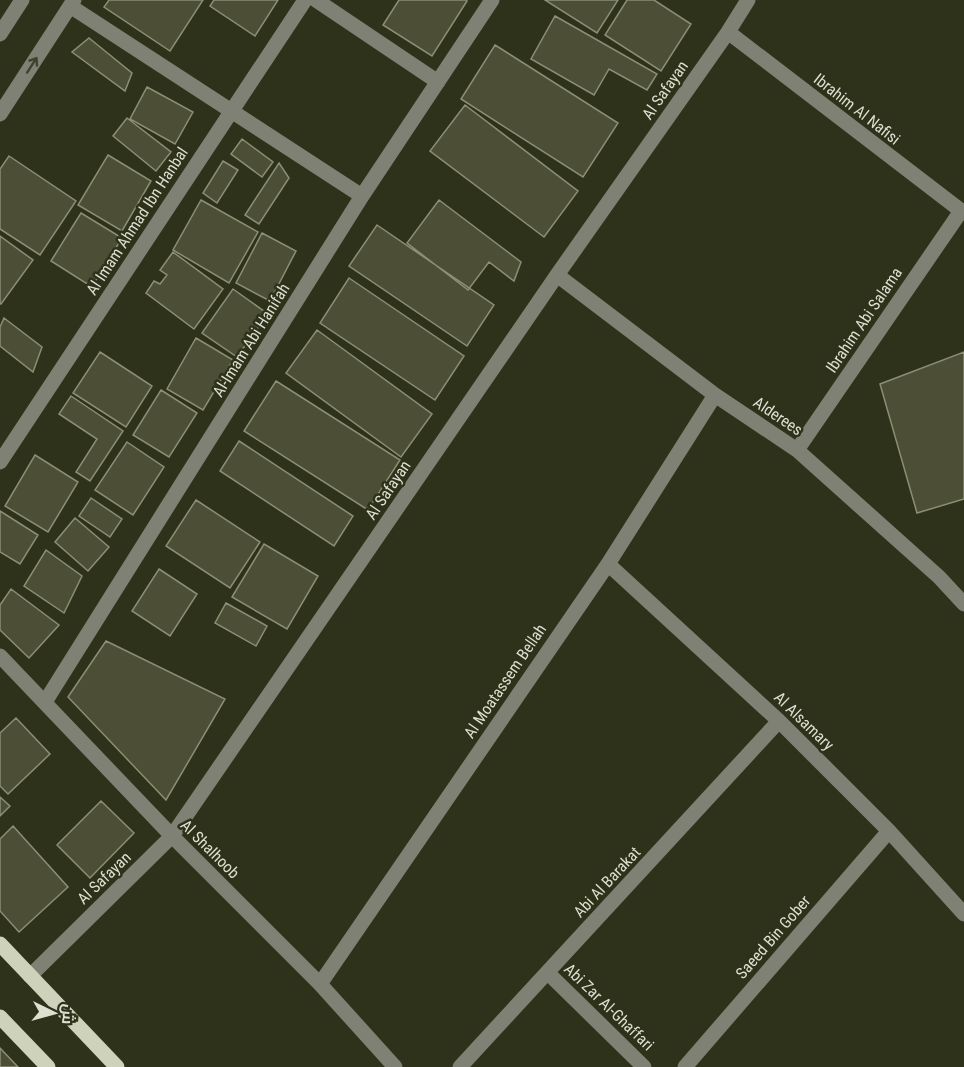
<svg xmlns="http://www.w3.org/2000/svg" width="964" height="1067" font-family="'Roboto Condensed',Cairo,sans-serif">
<rect width="100%" height="100%" fill="#2f321a"/>
<path fill="#4c4f36" stroke="#8b8f74" stroke-width="1.5" d="M 109,0 L 203,0 L 170,51 L 104,7 Z
M 214,0 L 278,0 L 255,36 L 210,6 Z
M 399,0 L 466,0 L 467,1 L 432,56 L 383,25 Z
M 545,0 L 618,0 L 597,33 Z
M 627,0 L 654,0 L 691,24 L 661,71 L 605,35 Z
M 555,16 L 657,74 L 647,90 L 609,69 L 594,95 L 531,59 Z
M 89,38 L 132,73 L 125,91 L 72,52 Z
M 495,45 L 618,123 L 583,177 L 461,99 Z
M 147,87 L 193,112 L 175,144 L 130,119 Z
M 465,105 L 578,191 L 544,237 L 430,151 Z
M 127,118 L 171,152 L 156,171 L 113,136 Z
M 242,139 L 273,162 L 262,177 L 231,154 Z
M 108,155 L 151,181 L 122,231 L 78,205 Z
M 9,156 L 76,201 L 40,255 L 0,229 L 0,169 Z
M 223,161 L 238,170 L 217,203 L 203,193 Z
M 279,163 L 289,178 L 259,224 L 245,215 Z
M 201,200 L 258,232 L 229,283 L 173,250 Z
M 439,200 L 521,262 L 514,281 L 489,262 L 468,290 L 407,243 Z
M 81,213 L 122,238 L 92,287 L 51,261 Z
M 377,225 L 494,305 L 467,346 L 349,266 Z
M 262,233 L 296,251 L 270,301 L 236,283 Z
M 0,236 L 33,260 L 1,304 L 0,304 Z
M 173,252 L 223,289 L 194,329 L 146,293 L 154,281 L 160,284 L 167,275 L 160,270 Z
M 349,278 L 464,356 L 435,400 L 320,323 Z
M 233,289 L 268,314 L 237,357 L 202,333 Z
M 4,318 L 42,347 L 33,372 L 0,346 L 0,327 Z
M 317,330 L 432,414 L 401,457 L 286,373 Z
M 196,338 L 233,360 L 203,410 L 167,389 Z
M 100,352 L 152,386 L 126,427 L 73,393 Z
M 964,352 L 964,499 L 917,513 L 880,384 Z
M 276,381 L 400,460 L 368,510 L 244,431 Z
M 161,390 L 197,413 L 169,457 L 133,435 Z
M 71,396 L 123,431 L 90,481 L 76,472 L 97,439 L 59,414 Z
M 239,441 L 353,516 L 334,546 L 220,471 Z
M 127,442 L 164,467 L 133,515 L 95,490 Z
M 35,455 L 78,482 L 48,532 L 5,506 Z
M 91,498 L 122,519 L 110,537 L 79,516 Z
M 196,500 L 260,542 L 230,588 L 166,546 Z
M 0,511 L 38,535 L 20,564 L 0,552 Z
M 75,518 L 109,547 L 88,571 L 55,542 Z
M 264,544 L 318,576 L 287,629 L 232,597 Z
M 46,550 L 82,576 L 64,613 L 24,586 Z
M 159,569 L 197,594 L 170,636 L 132,611 Z
M 11,589 L 59,625 L 29,658 L 0,630 L 0,605 Z
M 226,603 L 267,626 L 256,646 L 215,623 Z
M 106,641 L 225,699 L 166,800 L 68,697 Z
M 16,718 L 50,754 L 8,794 L 0,786 L 0,733 Z
M 0,797 L 10,806 L 0,816 Z
M 101,801 L 134,833 L 90,878 L 57,845 Z
M 13,826 L 68,887 L 19,932 L 0,911 L 0,839 Z
M 0,1048 L 18,1067 L 0,1067 Z"/>
<g fill="none" stroke-linecap="round" stroke-linejoin="round">
<path stroke="#7f8175" stroke-width="15" d="M 316,0 L 438,82
M 70,6 L 362,196
M 728,32 L 964,213
M 0,34 L 22,0
M 0,114 L 74,0
M 557,275 L 715,395 L 797,450 L 939,577 L 964,604
M 797,450 L 961,211
M 0,462 L 305,0
M 608,564 L 779,721 L 889,831 L 964,914
M 0,656 L 172,836 L 320,984 L 395,1067
M 45,702 L 362,196 L 492,0
M 548,973 L 644,1067
M 30,976 L 172,836 L 557,275 L 728,32 L 748,0
M 320,984 L 608,564 L 715,395
M 460,1067 L 779,721
M 685,1067 L 889,831"/>
<path stroke="#ced2ba" stroke-width="15" d="M 0,944 L 117,1067
M 0,1017 L 48,1067"/>
</g>
<defs><path id="oneway-shaft" d="M-6 0H5M1.5-3L5.5 0L1.5 3" fill="none" stroke-width="1.6" stroke-linecap="round" stroke-linejoin="round" transform="scale(1.5)"/></defs>
<use stroke="#3f422c" href="#oneway-shaft" transform="translate(32 65) rotate(-57)"/>
<g text-anchor="middle" dominant-baseline="central" stroke-width="5" stroke-linejoin="round" paint-order="stroke">
<g font-size="16" fill="#dddfd1" stroke="#2f321a">
<text transform="translate(665 90) rotate(-55)">Al Safayan</text>
<text transform="translate(857 109) rotate(38)">Ibrahim Al Nafisi</text>
<text transform="translate(137 221) rotate(-57)">Al Imam Ahmad Ibn Hanbal</text>
<text transform="translate(864 320) rotate(-56)">Ibrahim Abi Salama</text>
<text transform="translate(251 340) rotate(-58)">Al-Imam Abi Hanifah</text>
<text transform="translate(778 416) rotate(34)">Alderees</text>
<text transform="translate(388 490) rotate(-56)">Al Safayan</text>
<text transform="translate(505 681) rotate(-56)">Al Moatassem Bellah</text>
<text transform="translate(804 721) rotate(44)">Al Alsamary</text>
<text transform="translate(210 849) rotate(45)">Al Shalhoob</text>
<text transform="translate(104 878) rotate(-44)">Al Safayan</text>
<text transform="translate(607 882) rotate(-47)">Abi Al Barakat</text>
<text transform="translate(773 937) rotate(-49)">Saeed Bin Gober</text>
<text transform="translate(609 1007) rotate(44)">Abi Zar Al-Ghaffari</text>
</g>
</g>
<g transform="translate(54 1013) rotate(95)" stroke="#2f321a" stroke-width="4.5" paint-order="stroke">
<path d="M0-4.5L10 22L0 15L-10 22Z" fill="#dddfd1"/>
<text y="-9" font-size="16" font-weight="bold" text-anchor="middle" fill="#dddfd1">ش</text>
</g>
</svg>
